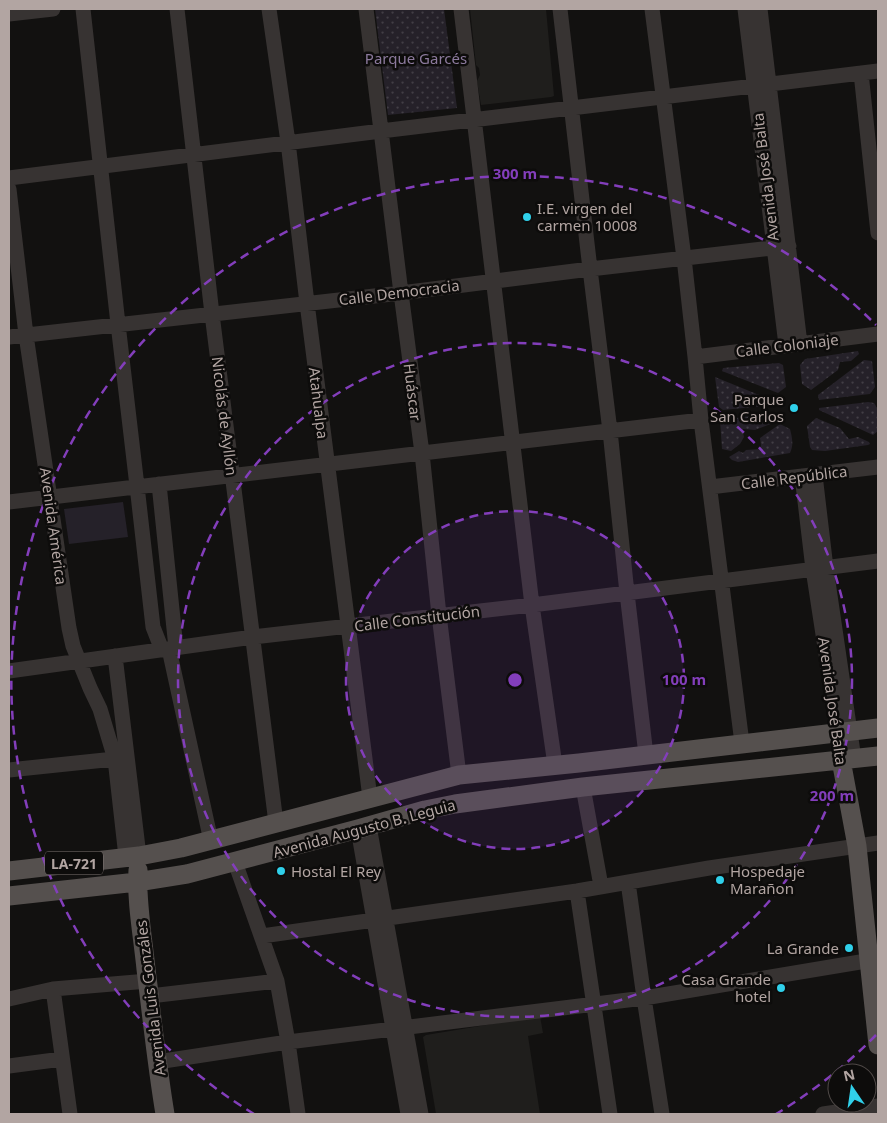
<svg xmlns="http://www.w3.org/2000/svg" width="887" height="1123" font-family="'Noto Sans',sans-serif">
<defs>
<pattern id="grass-dots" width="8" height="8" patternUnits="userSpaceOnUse" patternTransform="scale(1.25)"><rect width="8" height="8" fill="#252129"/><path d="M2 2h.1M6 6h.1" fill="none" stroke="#423e45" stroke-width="1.8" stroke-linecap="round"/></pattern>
</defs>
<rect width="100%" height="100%" fill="#121110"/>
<path fill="#1f1e1c" d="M 470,9 L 546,9 L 554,96 L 551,97 L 481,105 L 477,81 L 480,75 L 479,68 L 476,65 Z
M 540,1016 L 543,1033 L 528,1036 L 540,1114 L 436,1114 L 423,1037 L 426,1035 Z"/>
<path fill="url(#grass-dots)" d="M 375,9 L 444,9 L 457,108 L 388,115 Z
M 858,351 L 859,354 L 851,361 L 840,362 L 838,370 L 811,390 L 802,384 L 800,365 L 805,359 Z
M 864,360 L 872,361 L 875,387 L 870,394 L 819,400 L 818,395 Z
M 779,363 L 783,365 L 786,387 L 778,393 L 722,371 L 723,368 Z
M 715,377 L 774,401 L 774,405 L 723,410 L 719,407 Z
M 868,402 L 874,403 C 880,411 878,422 878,431 L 873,435 L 819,410 L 819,408 Z
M 775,413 L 776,422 L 755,430 L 743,429 L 743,433 L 744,437 L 740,444 L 731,451 L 722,449 L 720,420 Z
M 816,418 L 840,428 L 849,439 L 858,437 L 869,442 L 870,444 L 868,445 L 825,451 L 812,450 L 810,447 L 807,426 Z
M 780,424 L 790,429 C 792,437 794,445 790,453 L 738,462 L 732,460 L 729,457 L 739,451 L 743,453 L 746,450 L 760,449 L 761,445 L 760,438 Z"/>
<path fill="#252129" d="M 123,502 L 128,537 L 69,544 L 64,509 Z"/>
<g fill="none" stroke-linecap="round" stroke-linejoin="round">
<path stroke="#373332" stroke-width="15" d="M 83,9 L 118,324 L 137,486 L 153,627 L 162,650
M 177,9 L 212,314 L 276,823
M 269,9 L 288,142 L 307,303 L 370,798
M 366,9 L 401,293 L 422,453 L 439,615 L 459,775
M 461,9 L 532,605 L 555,765
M 560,9 L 590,269 L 610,431 L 627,593 L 646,755
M 652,9 L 684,258 L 695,357 L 701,420 L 742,743
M 745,9 L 786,345
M 760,9 L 800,344
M 9,14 L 53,9
M 861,73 L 878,233
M 9,178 L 381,131 L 878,71
M 9,189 L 26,335 L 69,628 L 73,646 L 90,688 L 100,709 L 115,759 L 126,857
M 9,337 L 401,293 L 590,269 L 789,246
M 695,357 L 878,334
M 815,475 L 826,568 L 854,759
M 802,476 L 813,569 L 838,732 L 841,760
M 159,484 L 176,648
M 710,487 L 878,467
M 9,502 L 701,420
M 169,649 L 211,841
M 115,656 L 139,856
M 9,671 L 253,637 L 532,605 L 878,561
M 9,770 L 124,758
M 583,787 L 601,886
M 369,826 L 421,1114
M 358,829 L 408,1114
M 235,862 L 277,981 L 288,1042 L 298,1114
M 628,882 L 644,998 L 662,1114
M 577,891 L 610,1114
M 262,936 L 577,891 L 709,868 L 878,843
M 53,989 L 70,1114
M 150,996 L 277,981
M 9,999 L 53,989 L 148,981
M 157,1062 L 288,1042 L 644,998 L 878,959
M 9,1066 L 62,1059
M 823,1114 L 878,1106"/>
<path stroke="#55504e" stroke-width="19" d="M 841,760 L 857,846 L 878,1045
M 138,870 C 136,901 143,938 146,969 C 152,1018 157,1066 165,1114
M 9,871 L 139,856 L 181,848 L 459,775 L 579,763 L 878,728
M 9,896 L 137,882 L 187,874 L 358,829 L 425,810 L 455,804 L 583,787 L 878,756"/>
</g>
<circle cx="515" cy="680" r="169" fill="#833ebb" fill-opacity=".12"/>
<g fill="none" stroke="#833ebb" stroke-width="2.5" stroke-dasharray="9 6">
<circle cx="515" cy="680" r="169"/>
<circle cx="515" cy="680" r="337"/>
<path d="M876 1035A506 506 0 0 1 776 1114M254 1114A506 506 0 1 1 876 325"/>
</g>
<g fill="#30d0ea" stroke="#0d0c0b" stroke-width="2">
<circle cx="527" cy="217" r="5"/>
<circle cx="794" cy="408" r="5"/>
<circle cx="281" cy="871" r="5"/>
<circle cx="720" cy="880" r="5"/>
<circle cx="849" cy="948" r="5"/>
<circle cx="781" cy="988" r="5"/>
</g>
<g text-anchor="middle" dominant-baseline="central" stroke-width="5" stroke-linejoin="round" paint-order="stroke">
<rect fill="#0d0c0b" stroke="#807775" stroke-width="1" x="45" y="851.5" width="58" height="23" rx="4"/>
<g font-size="14" font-weight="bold" fill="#b2a5a2">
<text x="74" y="863">LA-721</text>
</g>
<g font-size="15" fill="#8c7a9d" stroke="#0d0c0b">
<text x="416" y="58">Parque Garcés</text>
</g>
<g font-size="15" fill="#b2a5a2" stroke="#0d0c0b">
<text transform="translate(765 177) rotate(-97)">Avenida José Balta</text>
<text transform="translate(399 292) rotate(-7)">Calle Democracia</text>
<text transform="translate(787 345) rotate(-7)">Calle Coloniaje</text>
<text transform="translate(413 392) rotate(83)">Huáscar</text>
<text transform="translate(319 403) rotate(83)">Atahualpa</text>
<text transform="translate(225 416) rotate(83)">Nicolás de Ayllón</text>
<text transform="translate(794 477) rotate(-7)">Calle República</text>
<text transform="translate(54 526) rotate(82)">Avenida América</text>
<text transform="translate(417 618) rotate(-7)">Calle Constitución</text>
<text transform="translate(833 701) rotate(82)">Avenida José Balta</text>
<text transform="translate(364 828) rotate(-15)">Avenida Augusto B. Leguia</text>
<text transform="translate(150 998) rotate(-97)">Avenida Luis Gonzáles</text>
</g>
<g font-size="15" fill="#b2a5a2" stroke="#0d0c0b" text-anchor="start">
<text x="537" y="208">I.E. virgen del<tspan x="537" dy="17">carmen 10008</tspan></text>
<text x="784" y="399" text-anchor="end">Parque<tspan x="784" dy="17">San Carlos</tspan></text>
<text x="291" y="871">Hostal El Rey</text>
<text x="730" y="871">Hospedaje<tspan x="730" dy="17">Marañon</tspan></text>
<text x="839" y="948" text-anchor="end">La Grande</text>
<text x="771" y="979" text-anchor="end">Casa Grande<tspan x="771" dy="17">hotel</tspan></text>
</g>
</g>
<circle cx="515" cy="680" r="8" fill="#833ebb" stroke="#0d0c0b" stroke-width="2.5"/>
<g font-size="15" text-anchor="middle" font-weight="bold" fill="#833ebb" stroke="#0d0c0b" stroke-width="5" stroke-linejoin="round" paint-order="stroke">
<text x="515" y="179">300 m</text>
<text x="684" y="685">100 m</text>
<text x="832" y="801">200 m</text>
</g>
<rect width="887" height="1123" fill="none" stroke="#b2a5a2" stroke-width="20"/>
<g transform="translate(852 1088) rotate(347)"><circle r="24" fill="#0d0c0b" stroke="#4f4947"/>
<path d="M0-4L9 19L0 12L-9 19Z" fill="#30d0ea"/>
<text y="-8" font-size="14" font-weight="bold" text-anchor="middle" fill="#b2a5a2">N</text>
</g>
</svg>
